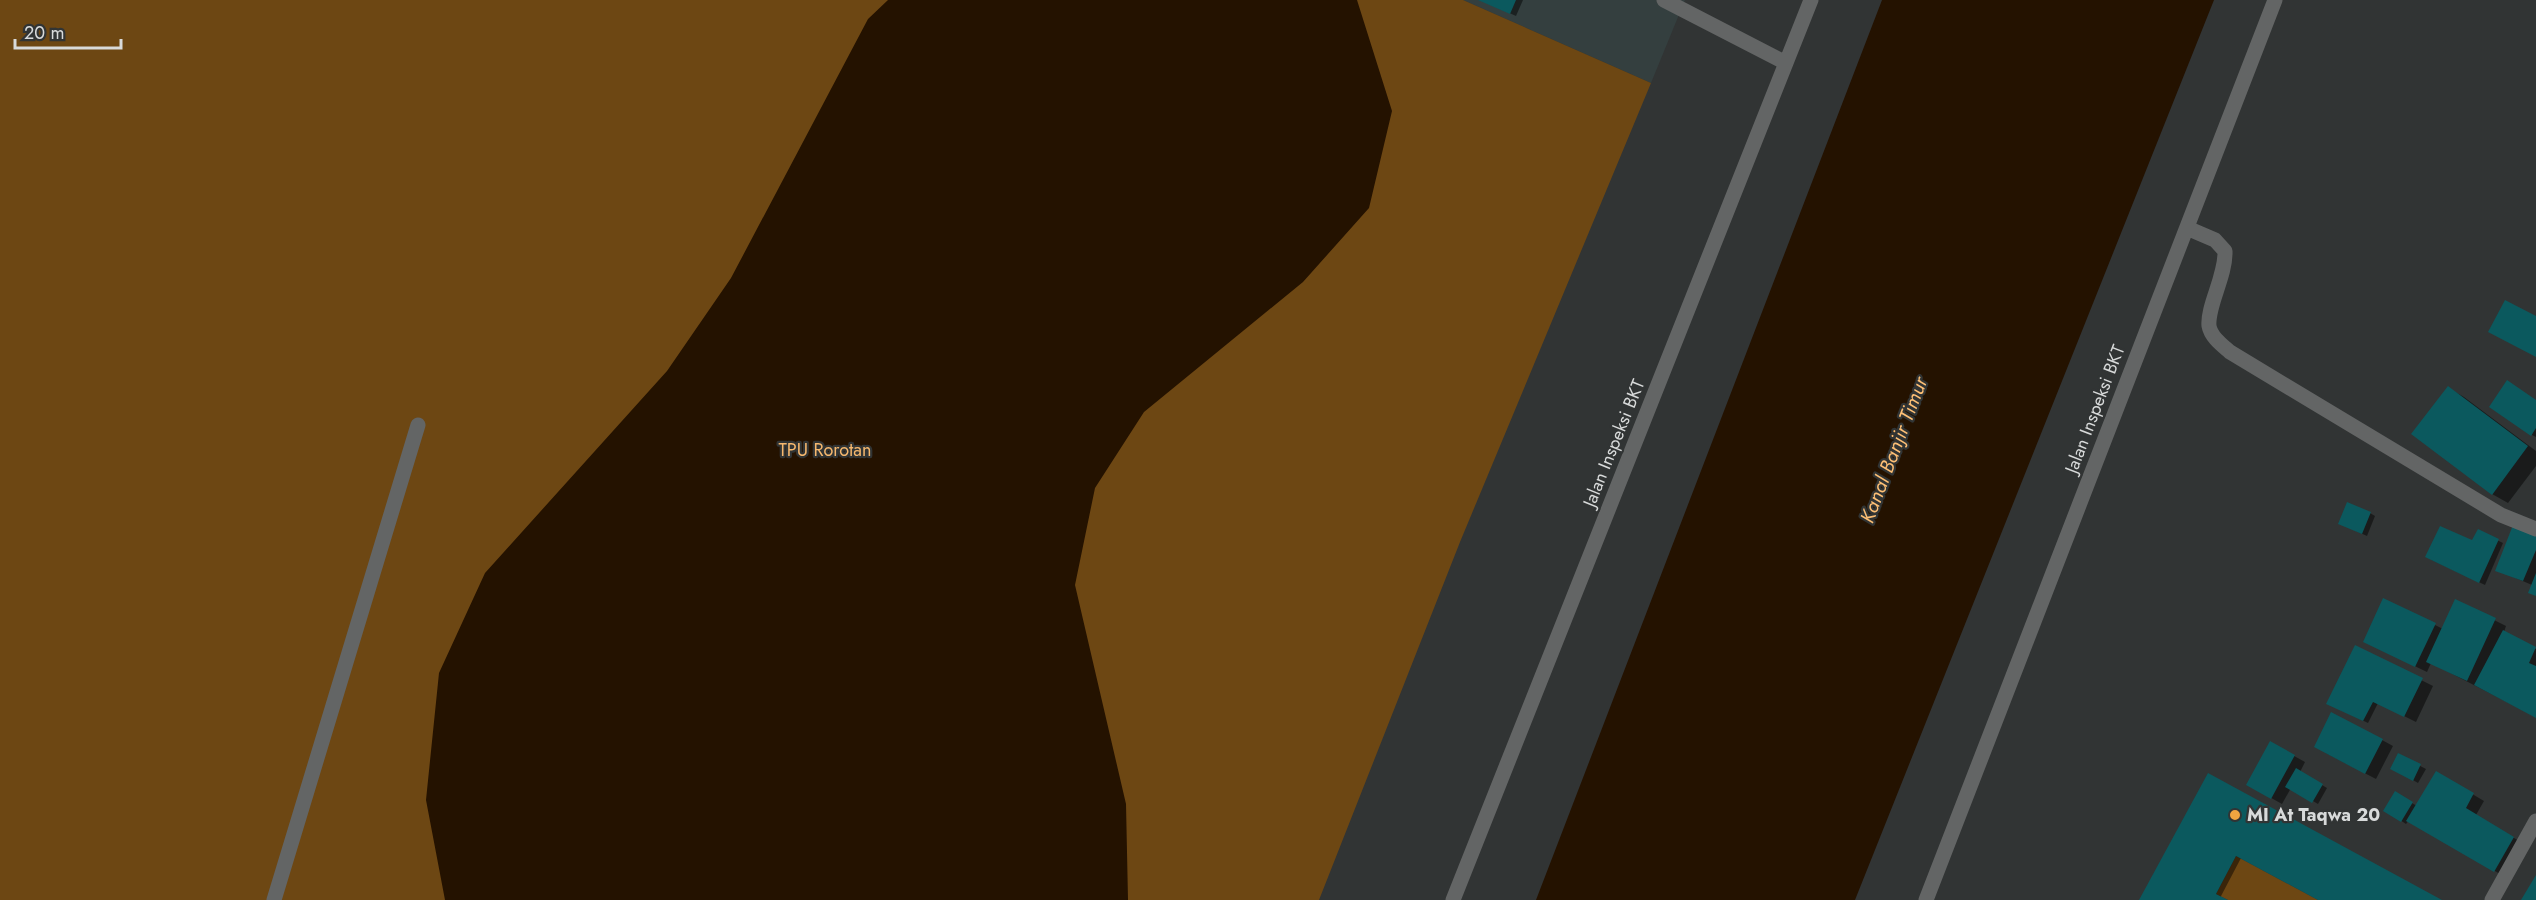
<svg xmlns="http://www.w3.org/2000/svg" width="2536" height="900" font-family="Jost,sans-serif">
<rect width="100%" height="100%" fill="#313434"/>
<path fill="#343f3f" d="M 1463,0 L 1685,0 L 1651,83 Z"/>
<path fill="#6d4713" d="M 0,0 L 1463,0 L 1651,83 L 1460,542 L 1319,900 L 0,900 Z
M 2236,856 L 2318,900 L 2228,900 L 2216,894 Z"/>
<path fill="#241200" d="M 888,0 L 1357,0 L 1392,111 L 1369,208 L 1303,282 L 1144,412 L 1095,488 L 1075,585 L 1126,804 L 1128,900 L 445,900 L 426,800 L 439,673 L 485,573 L 667,371 L 731,278 L 868,19 Z
M 1882,0 L 2214,0 L 1855,900 L 1536,900 Z"/>
<path fill="#0007" d="M 1480,0 L 1523,0 L 1516,16 Z
M 2448,388 L 2464,397 L 2536,451 L 2536,466 L 2508,503 L 2492,494 Z
M 2536,401 L 2536,437 L 2532,435 Z
M 2370,513 L 2375,516 L 2367,536 L 2345,526 Z
M 2478,531 L 2503,543 L 2485,585 L 2432,560 L 2473,542 Z
M 2536,536 L 2536,596 L 2532,585 L 2497,570 Z
M 2456,601 L 2506,626 L 2504,632 L 2536,649 L 2536,717 L 2431,663 L 2427,672 L 2375,647 L 2435,625 L 2443,629 Z
M 2355,647 L 2433,686 L 2416,722 L 2378,703 L 2368,723 L 2333,706 Z
M 2382,740 L 2393,746 L 2376,779 L 2326,753 Z
M 2271,743 L 2305,762 L 2300,772 L 2327,788 L 2318,804 L 2291,788 L 2282,804 L 2248,785 Z
M 2399,755 L 2426,769 L 2418,783 L 2392,768 Z
M 2437,773 L 2484,801 L 2476,815 L 2524,844 L 2505,877 L 2409,820 L 2406,824 L 2385,810 L 2395,793 L 2417,806 Z
M 2209,775 L 2439,900 L 2321,900 L 2241,858 L 2220,898 L 2224,900 L 2141,900 Z"/>
<path fill="#0b595e" d="M 1478,0 L 1516,0 L 1510,14 Z
M 2505,300 L 2536,316 L 2536,357 L 2488,332 Z
M 2507,380 L 2536,400 L 2536,428 L 2531,436 L 2489,407 Z
M 2448,386 L 2528,446 L 2492,495 L 2411,434 Z
M 2347,502 L 2371,512 L 2362,534 L 2338,524 Z
M 2513,525 L 2536,534 L 2536,550 L 2523,581 L 2495,571 Z
M 2440,526 L 2472,540 L 2478,529 L 2499,539 L 2479,583 L 2425,557 Z
M 2536,573 L 2536,596 L 2528,593 Z
M 2383,598 L 2436,623 L 2415,667 L 2363,642 Z
M 2455,599 L 2496,618 L 2467,681 L 2426,662 Z
M 2503,630 L 2536,647 L 2529,663 L 2536,666 L 2536,718 L 2474,685 Z
M 2355,645 L 2423,678 L 2404,717 L 2373,702 L 2363,721 L 2326,704 Z
M 2331,712 L 2383,739 L 2365,774 L 2314,747 Z
M 2270,741 L 2295,755 L 2271,799 L 2246,785 Z
M 2398,753 L 2421,764 L 2413,781 L 2390,769 Z
M 2296,768 L 2323,784 L 2312,803 L 2285,787 Z
M 2436,771 L 2474,793 L 2466,808 L 2514,837 L 2494,872 L 2406,821 Z
M 2208,773 L 2442,900 L 2318,900 L 2236,856 L 2216,894 L 2228,900 L 2139,900 Z
M 2395,791 L 2413,802 L 2401,822 L 2383,811 Z
M 2536,875 L 2536,900 L 2521,900 Z"/>
<g fill="none" stroke-linecap="round" stroke-linejoin="round">
<path stroke="#636565" stroke-width="15" d="M 1664,0 L 1786,63
M 2187,228 L 2215,240 L 2225,251 C 2226,276 2207,306 2209,326 C 2211,337 2222,345 2230,352 L 2501,515 L 2536,529
M 274,900 L 418,425
M 1453,900 L 1811,0
M 1926,900 L 2275,0
M 2492,900 L 2536,821"/>
</g>
<circle fill="#f1a540" stroke="#313434" stroke-width="2" cx="2235" cy="815" r="6"/>
<g text-anchor="middle" dominant-baseline="central" stroke-width="4.5" stroke-linejoin="round" paint-order="stroke">
<g font-size="18" fill="#d8dada" stroke="#313434">
<text transform="translate(2095 409) rotate(-69)">Jalan Inspeksi BKT</text>
<text transform="translate(1614 443) rotate(-68)">Jalan Inspeksi BKT</text>
</g>
<g font-size="18" fill="#f6b86e" stroke="#313434">
<text x="825" y="450">TPU Rorotan</text>
</g>
<g font-size="18" font-weight="bold" fill="#d8dada" stroke="#313434" text-anchor="start">
<text x="2247" y="815">MI At Taqwa 20</text>
</g>
<g font-size="20" font-style="italic" fill="#fdbf75" stroke="#313434">
<text transform="translate(1894 450) rotate(-69)">Kanal Banjir Timur</text>
</g>
</g>
<path d="M15 39v9h106v-9" fill="none" stroke="#d8dada" stroke-width="3"/>
<text x="24" y="39" font-size="18" fill="#d8dada" stroke="#313434" stroke-width="4.5" paint-order="stroke">20 m</text>
</svg>
